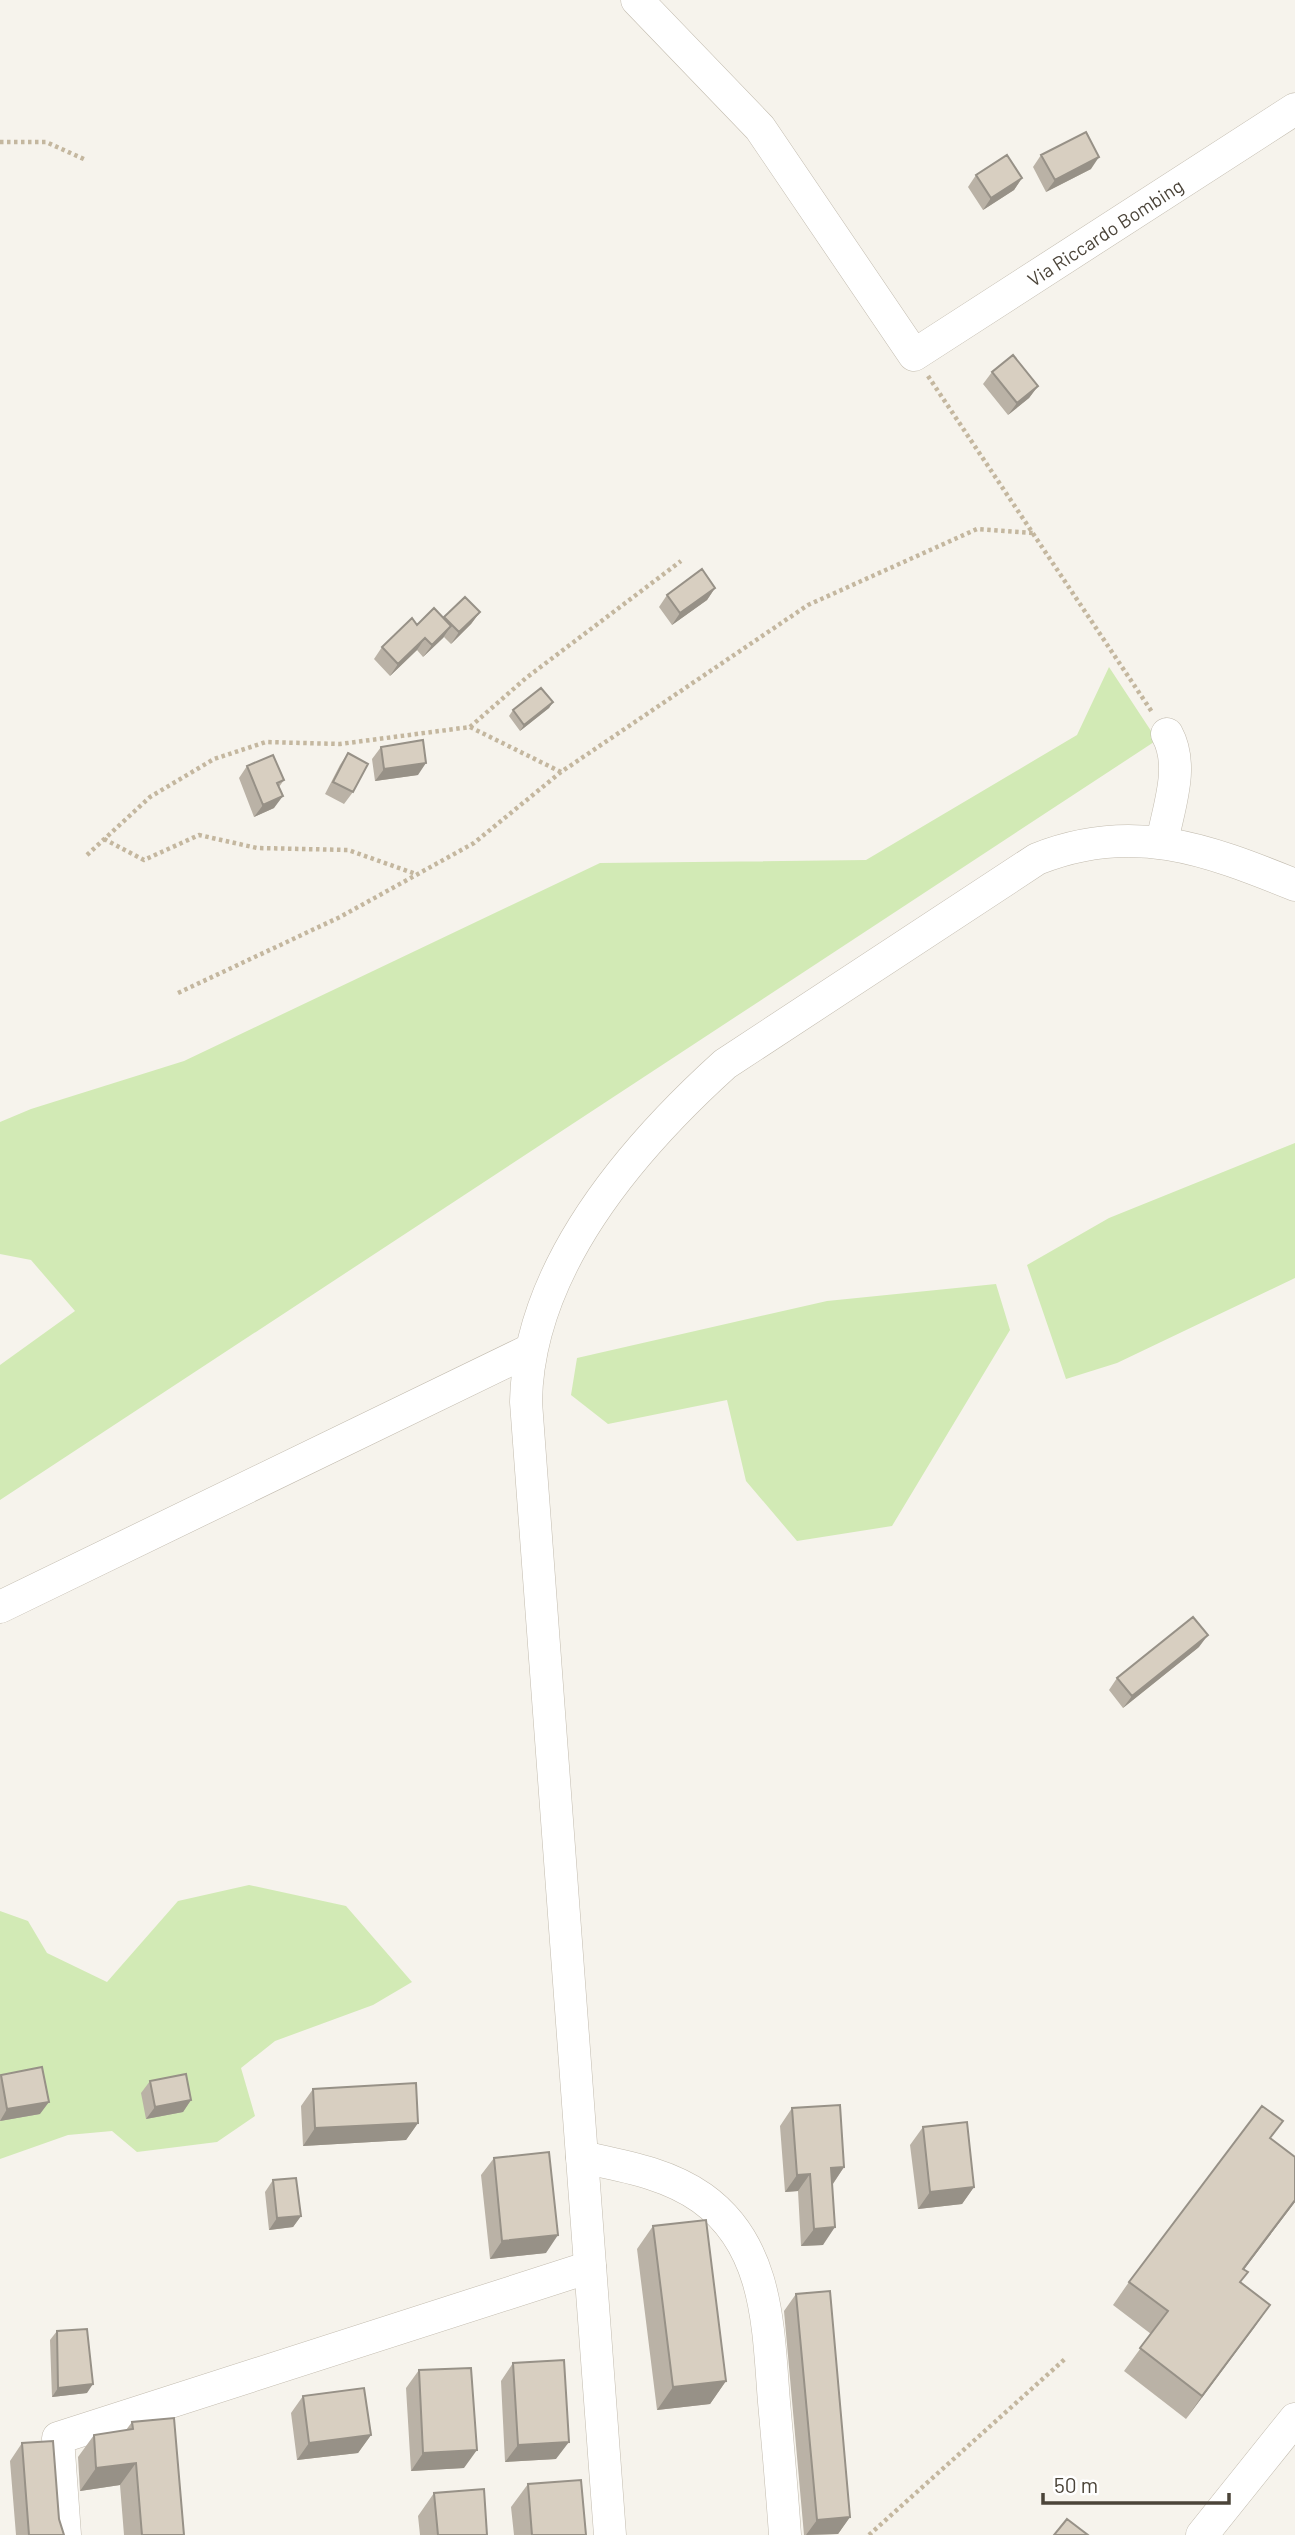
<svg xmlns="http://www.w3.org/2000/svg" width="1295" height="2535" font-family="Barlow,sans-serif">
<rect width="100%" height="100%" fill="#f6f3ec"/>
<path fill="#d2eab5" d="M 1109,667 L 1157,740 L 0,1500 L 0,1365 L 75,1311 L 31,1260 L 0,1254 L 0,1122 L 31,1109 L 184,1061 L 600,863 L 866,860 L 1077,735 Z
M 1295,1143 L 1295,1278 L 1117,1363 L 1066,1379 L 1027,1265 L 1109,1218 Z
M 996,1284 L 1010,1330 L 892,1526 L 797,1541 L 746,1481 L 727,1400 L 608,1424 L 571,1395 L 577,1358 L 827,1301 Z
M 249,1885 L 346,1906 L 412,1982 L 373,2005 L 275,2041 L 241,2068 L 255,2116 L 217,2142 L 137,2152 L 112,2131 L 68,2135 L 0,2159 L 0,1911 L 28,1921 L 47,1953 L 107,1982 L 178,1901 Z"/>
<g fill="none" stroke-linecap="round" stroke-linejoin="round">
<g stroke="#c2bbae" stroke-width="33">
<g id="minor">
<path id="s1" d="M 637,0 L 760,128 L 914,355 L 1295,109"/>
<path d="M 1162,843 C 1168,808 1185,767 1167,734"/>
<path d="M 0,1607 L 530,1350"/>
<path d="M 582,2157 C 623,2166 667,2173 702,2198 C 769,2246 768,2328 774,2402 C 778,2446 782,2491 785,2535"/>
<path d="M 65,2535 L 58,2438 L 590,2267"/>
<path d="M 610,2535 L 526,1402 C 528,1269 630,1150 725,1064 L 1037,859 C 1132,821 1206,849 1295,885"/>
<path d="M 1202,2535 L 1295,2419"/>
</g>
</g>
<path stroke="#c4b79f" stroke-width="4.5" stroke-dasharray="3.5 3.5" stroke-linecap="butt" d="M 0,142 L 46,142 L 86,160
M 928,376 L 1152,712
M 470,727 L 526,678 L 681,561
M 104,839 L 144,860 L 199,835 L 257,848 L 348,850 L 416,874
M 87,855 L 150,797 L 214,759 L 266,742 L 340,744 L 470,727 L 561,772
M 178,993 L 340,917 L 474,843 L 561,772 L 808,605 L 977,529 L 1033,533
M 869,2535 L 1066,2358"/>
<use href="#minor" stroke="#fff" stroke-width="32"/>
</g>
<path fill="#bab2a6" d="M 1041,155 L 1091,169 L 1046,192 L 1033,167 Z
M 976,175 L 1022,178 L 1014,190 L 983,210 L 968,187 Z
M 992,372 L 1038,386 L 1029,398 L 1008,415 L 983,384 Z
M 715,588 L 707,600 L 672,625 L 659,607 L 667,595 Z
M 465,597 L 480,612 L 471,624 L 451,644 L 444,637 L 423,657 L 417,650 L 390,676 L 374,659 L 382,647 L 417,625 L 444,618 Z
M 553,702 L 549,708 L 520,731 L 509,716 L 513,710 Z
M 381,747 L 418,775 L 375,781 L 372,759 Z
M 348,753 L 353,792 L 344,804 L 325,794 L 340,765 Z
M 247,766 L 284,780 L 279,787 L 274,808 L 254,817 L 239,778 Z
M 1199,1647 L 1123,1708 L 1109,1690 L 1117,1678 Z
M 1,2075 L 40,2114 L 0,2121 L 0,2076 Z
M 150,2081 L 191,2100 L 183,2112 L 146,2119 L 141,2093 Z
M 313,2089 L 418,2123 L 406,2140 L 303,2146 L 301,2106 Z
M 792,2108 L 844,2167 L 833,2184 L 823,2245 L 801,2246 L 798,2191 L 785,2192 L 780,2126 Z
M 923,2127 L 974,2187 L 962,2204 L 918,2209 L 910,2145 Z
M 1270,2138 L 1295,2157 L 1295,2202 L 1244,2269 L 1241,2282 L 1270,2305 L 1186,2419 L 1124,2371 L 1151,2334 L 1113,2305 L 1129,2282 Z
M 494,2158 L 546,2253 L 490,2259 L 481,2175 Z
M 273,2180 L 301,2216 L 293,2227 L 269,2230 L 265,2192 Z
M 653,2226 L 726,2381 L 710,2404 L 657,2410 L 637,2249 Z
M 796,2294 L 850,2517 L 838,2534 L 804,2535 L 784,2311 Z
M 57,2331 L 87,2393 L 52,2397 L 50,2340 Z
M 513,2363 L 556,2459 L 505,2462 L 501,2381 Z
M 419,2370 L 464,2468 L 411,2471 L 406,2388 Z
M 303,2396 L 371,2435 L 358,2453 L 297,2460 L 291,2413 Z
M 132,2422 L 184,2535 L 124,2535 L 120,2485 L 80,2491 L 78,2457 L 94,2435 L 126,2430 Z
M 22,2443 L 59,2519 L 64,2535 L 16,2535 L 10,2461 Z
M 528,2484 L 586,2535 L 514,2535 L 511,2507 Z
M 434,2493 L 487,2535 L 420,2535 L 418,2516 Z"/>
<path fill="#979187" d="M 1099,157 L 1091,169 L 1046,192 L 1055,180 Z
M 1022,178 L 1014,190 L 983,210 L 991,198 Z
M 1038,386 L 1029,398 L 1008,415 L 1017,403 Z
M 715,588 L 707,600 L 672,625 L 680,613 Z
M 480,612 L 471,624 L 451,644 L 459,632 Z
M 451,626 L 443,638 L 423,657 L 432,645 Z
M 425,638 L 417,650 L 390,676 L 398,664 Z
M 553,702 L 549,708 L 520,731 L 524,725 Z
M 426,763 L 418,775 L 375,781 L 384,769 Z
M 283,796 L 274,808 L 254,817 L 263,805 Z
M 1208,1635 L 1199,1647 L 1123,1708 L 1132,1696 Z
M 191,2100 L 183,2112 L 146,2119 L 155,2107 Z
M 49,2102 L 40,2114 L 0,2121 L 7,2109 Z
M 418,2123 L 406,2140 L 303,2146 L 315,2128 Z
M 844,2167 L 832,2185 L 831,2168 Z
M 810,2174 L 798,2191 L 785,2192 L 797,2175 Z
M 974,2187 L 962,2204 L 918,2209 L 930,2192 Z
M 1295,2200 L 1295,2202 L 1227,2292 L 1243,2269 Z
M 301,2216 L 293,2227 L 269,2230 L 277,2218 Z
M 835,2227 L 823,2245 L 801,2246 L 814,2229 Z
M 558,2235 L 546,2253 L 490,2259 L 502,2241 Z
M 1270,2305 L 1254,2328 L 1186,2419 L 1202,2396 Z
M 726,2381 L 710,2404 L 657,2410 L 673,2387 Z
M 93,2384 L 87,2393 L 52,2397 L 58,2388 Z
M 371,2435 L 358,2453 L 297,2460 L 309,2443 Z
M 569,2442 L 556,2459 L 505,2462 L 518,2445 Z
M 477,2450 L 464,2468 L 411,2471 L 423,2453 Z
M 136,2463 L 120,2485 L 80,2491 L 96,2468 Z
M 850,2517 L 838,2534 L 806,2535 L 817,2520 Z"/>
<path fill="#d8cfc1" stroke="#979187" stroke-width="2" d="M 1086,132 L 1099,157 L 1055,180 L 1041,155 Z
M 1007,155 L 1022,178 L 991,198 L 976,175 Z
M 1013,355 L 1038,386 L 1017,403 L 992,372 Z
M 702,569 L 715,588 L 680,613 L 667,595 Z
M 465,597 L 480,612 L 459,632 L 444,617 Z
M 434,608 L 451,626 L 432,645 L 425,638 L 398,664 L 382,647 L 412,618 L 417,625 Z
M 541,688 L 553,702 L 524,725 L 513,710 Z
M 423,740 L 426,763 L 384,769 L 381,747 Z
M 348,753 L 368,764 L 353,792 L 333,782 Z
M 273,755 L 284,780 L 277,783 L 283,796 L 263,805 L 247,766 Z
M 1193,1617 L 1208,1635 L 1132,1696 L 1117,1678 Z
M 42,2067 L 49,2102 L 7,2109 L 1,2075 Z
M 186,2074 L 191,2100 L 155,2107 L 150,2081 Z
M 416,2083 L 418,2123 L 315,2128 L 313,2089 Z
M 840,2105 L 844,2167 L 831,2168 L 835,2227 L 814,2229 L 810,2174 L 797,2175 L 792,2108 Z
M 1262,2106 L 1283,2121 L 1270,2138 L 1295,2157 L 1295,2200 L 1243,2269 L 1248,2272 L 1240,2282 L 1270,2305 L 1202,2396 L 1140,2348 L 1168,2311 L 1129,2282 Z
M 967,2122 L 974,2187 L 930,2192 L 923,2127 Z
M 549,2152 L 558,2235 L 502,2241 L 494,2158 Z
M 296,2178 L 301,2216 L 277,2218 L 273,2180 Z
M 706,2220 L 726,2381 L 673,2387 L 653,2226 Z
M 830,2291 L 850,2517 L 817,2520 L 796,2294 Z
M 87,2329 L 93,2384 L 58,2388 L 57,2331 Z
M 564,2360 L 569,2442 L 518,2445 L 513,2363 Z
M 471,2368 L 477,2450 L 423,2453 L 419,2370 Z
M 364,2388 L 371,2435 L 309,2443 L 303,2396 Z
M 174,2418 L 184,2535 L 142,2535 L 136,2463 L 96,2468 L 94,2435 L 133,2429 L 132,2422 Z
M 53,2441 L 59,2519 L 64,2535 L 29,2535 L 22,2443 Z
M 581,2480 L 586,2535 L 532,2535 L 528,2484 Z
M 484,2489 L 487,2535 L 438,2535 L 434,2493 Z
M 1067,2519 L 1088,2535 L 1054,2535 Z"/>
<g text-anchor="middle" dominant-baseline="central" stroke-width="5" stroke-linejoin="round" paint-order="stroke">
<g font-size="19" fill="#4b4439" stroke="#fff">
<text stroke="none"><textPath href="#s1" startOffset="679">Via Riccardo Bombing</textPath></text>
</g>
</g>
<path d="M1043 2493v10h186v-10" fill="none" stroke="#4b4439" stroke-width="3.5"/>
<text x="1054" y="2493" font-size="21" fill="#4b4439" stroke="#ffffff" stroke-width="5" paint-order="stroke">50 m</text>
</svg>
